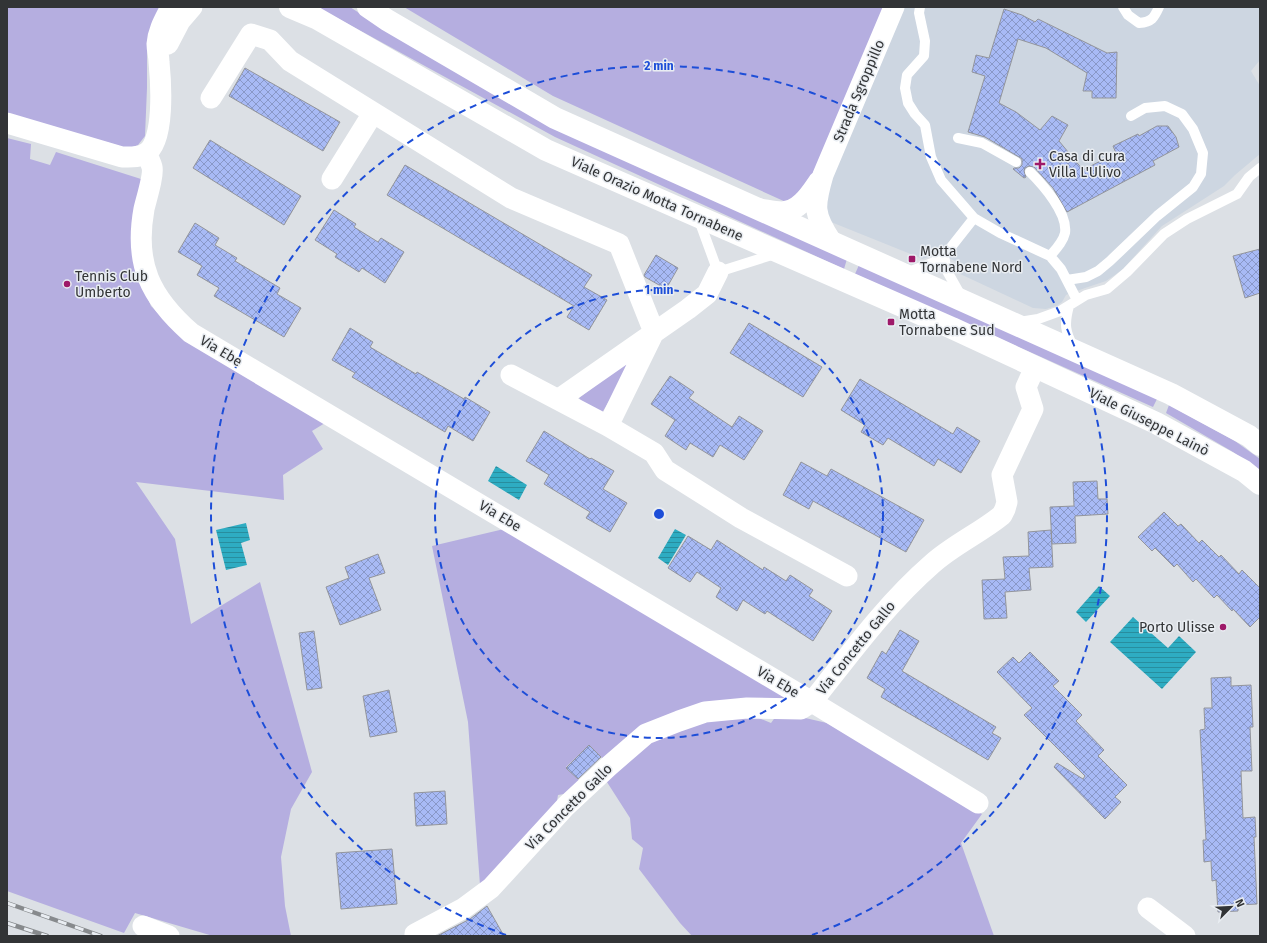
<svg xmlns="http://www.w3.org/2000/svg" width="1267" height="943" font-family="'Fira Sans',sans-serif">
<defs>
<pattern id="water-rules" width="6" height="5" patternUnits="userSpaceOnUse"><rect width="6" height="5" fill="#2eacc2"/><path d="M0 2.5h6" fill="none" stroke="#288d9e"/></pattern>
<pattern id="building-cross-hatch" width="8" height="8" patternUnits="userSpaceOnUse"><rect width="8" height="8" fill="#a8baf5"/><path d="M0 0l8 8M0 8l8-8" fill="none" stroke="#8998c7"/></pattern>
</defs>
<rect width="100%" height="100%" fill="#dce0e5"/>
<path fill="#cdd6e1" d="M 901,7 L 1260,7 L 1260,60 L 1251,71 L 1260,86 L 1260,154 L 1235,175 L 1224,186 L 1162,226 L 1122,270 L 1106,281 L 1085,288 L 1066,295 L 1062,302 L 1056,306 L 1046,309 L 1033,308 L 958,273 L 955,261 L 937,253 L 923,259 L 826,220 L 824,185 Z"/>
<path fill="#b5aee0" d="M 7,7 L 161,7 L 148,38 L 147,48 L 147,88 L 145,136 L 138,145 L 133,147 L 126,148 L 7,113 Z
M 317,7 L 350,7 L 379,26 L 847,259 L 844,269 L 555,137 Z
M 404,7 L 888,7 L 816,173 L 788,203 L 553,96 Z
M 7,138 L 31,144 L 30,159 L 50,165 L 56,152 L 141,179 L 137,273 L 151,306 L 177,332 L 325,423 L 312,431 L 323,449 L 283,475 L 284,500 L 136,482 L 175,539 L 191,624 L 260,582 L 312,772 L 291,809 L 281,857 L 285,906 L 291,936 L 213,936 L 135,913 L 124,933 L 7,891 Z
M 859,265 L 1158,397 L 1153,407 L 855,274 Z
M 636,355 L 602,413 L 581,401 L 579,398 Z
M 1169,405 L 1235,441 L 1260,459 L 1260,471 L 1233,452 L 1166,413 Z
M 504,529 L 791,699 L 757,699 L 603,759 L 589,745 L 566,767 L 580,781 L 570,793 L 558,795 L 556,807 L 480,885 L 468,722 L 432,546 Z
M 779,712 L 827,723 L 982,814 L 961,843 L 994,936 L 692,936 L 680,923 L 639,869 L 643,848 L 632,839 L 630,818 L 605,779 L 637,748 L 692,723 L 749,714 L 771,723 Z"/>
<path fill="url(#water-rules)" d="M 496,466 L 527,485 L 519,500 L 488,481 Z
M 246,523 L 250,540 L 241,543 L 247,565 L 226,570 L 216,530 Z
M 675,529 L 686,535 L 668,565 L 658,558 Z
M 1099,586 L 1110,596 L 1086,622 L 1076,612 Z
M 1133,617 L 1168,648 L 1179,636 L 1196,652 L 1162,689 L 1110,642 Z"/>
<path fill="url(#building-cross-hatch)" stroke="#93959b" d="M 1004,9 L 1022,15 L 1035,22 L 1038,19 L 1107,53 L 1117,52 L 1116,98 L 1092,98 L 1092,91 L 1083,91 L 1087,73 L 1046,48 L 1018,39 L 999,103 L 1016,112 L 1040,130 L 1052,116 L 1068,125 L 1059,141 L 1083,170 L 1116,153 L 1113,146 L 1138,134 L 1139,136 L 1157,126 L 1168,126 L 1176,137 L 1179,147 L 1153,161 L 1155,165 L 1067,212 L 1053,188 L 1034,167 L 1029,166 L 1025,168 L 1024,171 L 1026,177 L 1024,178 L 1013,169 L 1014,168 L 1019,168 L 1022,165 L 1022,159 L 1019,157 L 985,137 L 968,132 L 985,76 L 972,72 L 976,55 L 989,58 Z
M 245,68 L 340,122 L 323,151 L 229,96 Z
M 210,140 L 301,196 L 284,225 L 193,168 Z
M 405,165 L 592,275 L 584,287 L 607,300 L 589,330 L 567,317 L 574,306 L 387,195 Z
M 334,210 L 356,224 L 354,227 L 378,242 L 381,238 L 404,252 L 385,283 L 362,268 L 359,272 L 335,257 L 337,254 L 315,240 Z
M 195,223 L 219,238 L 215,245 L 237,258 L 235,261 L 280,288 L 277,294 L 301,308 L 284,337 L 214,296 L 219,288 L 197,275 L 202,266 L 178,252 Z
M 1260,249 L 1260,293 L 1245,298 L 1233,256 Z
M 656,255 L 678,268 L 666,289 L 645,277 L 644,275 Z
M 749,323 L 822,367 L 803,397 L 730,353 Z
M 350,328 L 373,342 L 370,347 L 392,360 L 416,374 L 417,372 L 464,399 L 465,397 L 490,412 L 473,441 L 448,426 L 445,432 L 352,377 L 355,373 L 332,360 Z
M 670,376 L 694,392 L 689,398 L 732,427 L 739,416 L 763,431 L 744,460 L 720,445 L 713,457 L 690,443 L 686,450 L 665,436 L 675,420 L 651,404 Z
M 860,379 L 953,434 L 957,427 L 980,441 L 961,473 L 938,459 L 934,466 L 888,438 L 883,445 L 861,432 L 865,425 L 841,410 Z
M 544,431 L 590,459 L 591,458 L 614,471 L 603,489 L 627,503 L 610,532 L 586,518 L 590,512 L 544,484 L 549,475 L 526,461 Z
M 801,462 L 827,476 L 831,469 L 924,520 L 906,552 L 813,501 L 809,509 L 783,495 Z
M 1097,481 L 1098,499 L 1107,499 L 1108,514 L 1075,516 L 1076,543 L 1052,544 L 1050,507 L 1074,506 L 1073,482 Z
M 1164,512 L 1178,526 L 1181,524 L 1199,543 L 1202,540 L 1219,557 L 1221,555 L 1239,574 L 1242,570 L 1260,588 L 1260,617 L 1250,627 L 1233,609 L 1232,611 L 1217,595 L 1214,598 L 1196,579 L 1193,582 L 1177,564 L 1174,567 L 1155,548 L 1152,551 L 1138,537 Z
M 1051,530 L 1053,567 L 1029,568 L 1031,590 L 1005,592 L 1007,618 L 984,619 L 982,580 L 1005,579 L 1003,557 L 1029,556 L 1028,532 Z
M 688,536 L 711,550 L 717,540 L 763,570 L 764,567 L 786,581 L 790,575 L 813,590 L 809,596 L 832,611 L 813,641 L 767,611 L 765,614 L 743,600 L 737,611 L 716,597 L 721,588 L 697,572 L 690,582 L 668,568 Z
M 378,554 L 385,573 L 369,578 L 381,610 L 340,625 L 326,587 L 349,578 L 345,567 Z
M 900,630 L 919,641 L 902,671 L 996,727 L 992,733 L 1001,738 L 988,760 L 881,697 L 885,689 L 867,678 L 882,651 L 886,654 Z
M 314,631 L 322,688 L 307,690 L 299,633 Z
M 1030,652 L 1059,681 L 1053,686 L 1082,715 L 1076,721 L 1104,750 L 1098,756 L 1127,785 L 1115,797 L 1121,802 L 1105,819 L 1054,767 L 1057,763 L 1083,779 L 1085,776 L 1024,715 L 1032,708 L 997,672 L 1013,657 L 1019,663 Z
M 1231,677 L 1231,686 L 1251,685 L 1253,727 L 1250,727 L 1252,771 L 1241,771 L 1243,818 L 1255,817 L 1256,837 L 1254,837 L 1257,904 L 1238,905 L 1238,911 L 1218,912 L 1216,880 L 1212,881 L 1211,861 L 1204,862 L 1203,840 L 1206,840 L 1200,730 L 1205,729 L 1204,708 L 1212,708 L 1211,678 Z
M 389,690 L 397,732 L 370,737 L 363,696 Z
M 589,745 L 601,757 L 578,779 L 566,768 Z
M 445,791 L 447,824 L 416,826 L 414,793 Z
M 392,849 L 397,904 L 341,909 L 336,853 Z
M 487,906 L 504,936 L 437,936 L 470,919 Z"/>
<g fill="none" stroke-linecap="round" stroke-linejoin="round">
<path stroke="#fff" stroke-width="10" d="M 920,7 L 919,13 L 925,41 L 924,56 L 907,75 L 905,88 L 908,103 L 915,114 L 925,125 L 931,157 L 941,180 L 974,218 L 1000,233 L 1050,256 L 1061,269 L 1077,300
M 1123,7 L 1128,15 L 1139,23 C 1152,22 1154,18 1159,7
M 958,138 L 982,143 L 1016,162
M 1030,172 C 1043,185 1068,213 1065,233 C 1063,242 1056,249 1050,256
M 699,220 L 718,272 L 775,254
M 944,256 L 947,271 L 961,296
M 906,273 L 932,263 L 944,256 L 974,218
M 1067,280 L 1086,277 L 1098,271 L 1110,261 L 1157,216 L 1193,187 L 1201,174 L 1203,153 L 1193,129 L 1182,114 L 1165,106 L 1145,108 L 1131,116
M 1069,306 C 1064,324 1065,332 1074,348
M 1019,322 L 1038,319 L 1060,311 L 1086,295 L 1107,289 L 1127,272 L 1164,234 L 1187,219 L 1237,194 L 1249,177 L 1260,168"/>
<path stroke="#fff" stroke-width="21" d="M 168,44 L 180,21 L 192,7
M 211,98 L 251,34 L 270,40 L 290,61 L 511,198 L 619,244 L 654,332 L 608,426
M 7,123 L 122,157 C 130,157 139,158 146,153 C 165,142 161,82 159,62 C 159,56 157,50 157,44 C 158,30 165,19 171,7
M 147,153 C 148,158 151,163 152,167 C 154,175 146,200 144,209 C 134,264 150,297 191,333 L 812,702 L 978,803
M 332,179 L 373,113
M 760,209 C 767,210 774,212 782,212 C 800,211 810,194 819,181
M 831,241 C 813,214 814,206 823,175 L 894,7
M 511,375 L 608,426 L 654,453 L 665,470 L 741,518 L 847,576
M 559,399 L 688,309 L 707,294 L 718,272
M 1148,908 L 1185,936
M 143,926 L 169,936
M 415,936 L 415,934 L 464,908 L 491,888 L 566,806 L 609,766 L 646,734 L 679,721 L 705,712 L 747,708 L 801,709 L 812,702 C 850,654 886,604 932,564 C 953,545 980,533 1002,515 L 1005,509 L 1007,502 L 1002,475 L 1033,409 L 1026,387 L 1035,367"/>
<path stroke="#fff" stroke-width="22" d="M 290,7 L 316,18 L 546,150 L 952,328 L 1156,423 L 1244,471 L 1260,484
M 368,7 L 387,20 L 555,118 L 1171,394 L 1249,436 L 1260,445"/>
<g stroke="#878a8d" stroke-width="4.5">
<path id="rail" d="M 7,903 L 101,936
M 7,923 L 47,936"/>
</g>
<use href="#rail" stroke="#e9edf2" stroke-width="3" stroke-dasharray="9" stroke-linecap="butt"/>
</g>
<g fill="none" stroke="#1d4ed8" stroke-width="2" stroke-dasharray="7 5">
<circle cx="659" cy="514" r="224"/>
<path d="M506 935A448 448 0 1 1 812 935"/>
</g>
<g fill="#9e1969" stroke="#e9edf2" stroke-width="1.5">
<path d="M1038 158h4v4h4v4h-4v4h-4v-4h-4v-4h4z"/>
<rect x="908" y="255" width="8" height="8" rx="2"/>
<circle cx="67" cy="284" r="4"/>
<rect x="887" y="318" width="8" height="8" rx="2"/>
<circle cx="1223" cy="627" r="4"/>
</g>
<g text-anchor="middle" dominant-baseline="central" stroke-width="3" stroke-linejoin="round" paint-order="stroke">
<g font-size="14" fill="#323436" stroke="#e9edf2">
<text transform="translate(859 91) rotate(-67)">Strada Sgroppillo</text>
<text transform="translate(657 199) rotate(24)">Viale Orazio Motta Tornabene</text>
<text transform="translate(221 351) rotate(31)">Via Ebe</text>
<text transform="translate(1149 422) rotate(27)">Viale Giuseppe Lainò</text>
<text transform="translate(500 516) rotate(31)">Via Ebe</text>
<text transform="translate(856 648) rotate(-51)">Via Concetto Gallo</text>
<text transform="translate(778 682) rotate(31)">Via Ebe</text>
<text transform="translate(569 807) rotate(-45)">Via Concetto Gallo</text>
</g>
<g font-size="14" fill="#323436" stroke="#e9edf2" text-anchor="start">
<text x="1049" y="156">Casa di cura<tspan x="1049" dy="16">Villa L'Ulivo</tspan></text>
<text x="920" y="251">Motta<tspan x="920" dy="16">Tornabene Nord</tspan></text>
<text x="75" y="276">Tennis Club<tspan x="75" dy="16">Umberto</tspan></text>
<text x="899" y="314">Motta<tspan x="899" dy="16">Tornabene Sud</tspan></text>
<text x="1215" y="627" text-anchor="end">Porto Ulisse</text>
</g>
</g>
<circle cx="659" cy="514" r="6" fill="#1d4ed8" stroke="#e9edf2" stroke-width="2"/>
<g font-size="12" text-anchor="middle" font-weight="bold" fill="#1d4ed8" stroke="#e9edf2" stroke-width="3" stroke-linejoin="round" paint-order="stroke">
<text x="659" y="70">2 min</text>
<text x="659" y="294">1 min</text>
</g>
<rect width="1267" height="943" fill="none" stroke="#323436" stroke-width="16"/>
<g transform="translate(1231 907) rotate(66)" stroke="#e9edf2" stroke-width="3" paint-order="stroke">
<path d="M0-3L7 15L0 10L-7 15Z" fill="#323436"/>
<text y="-6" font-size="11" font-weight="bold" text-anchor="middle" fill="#323436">N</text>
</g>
</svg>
